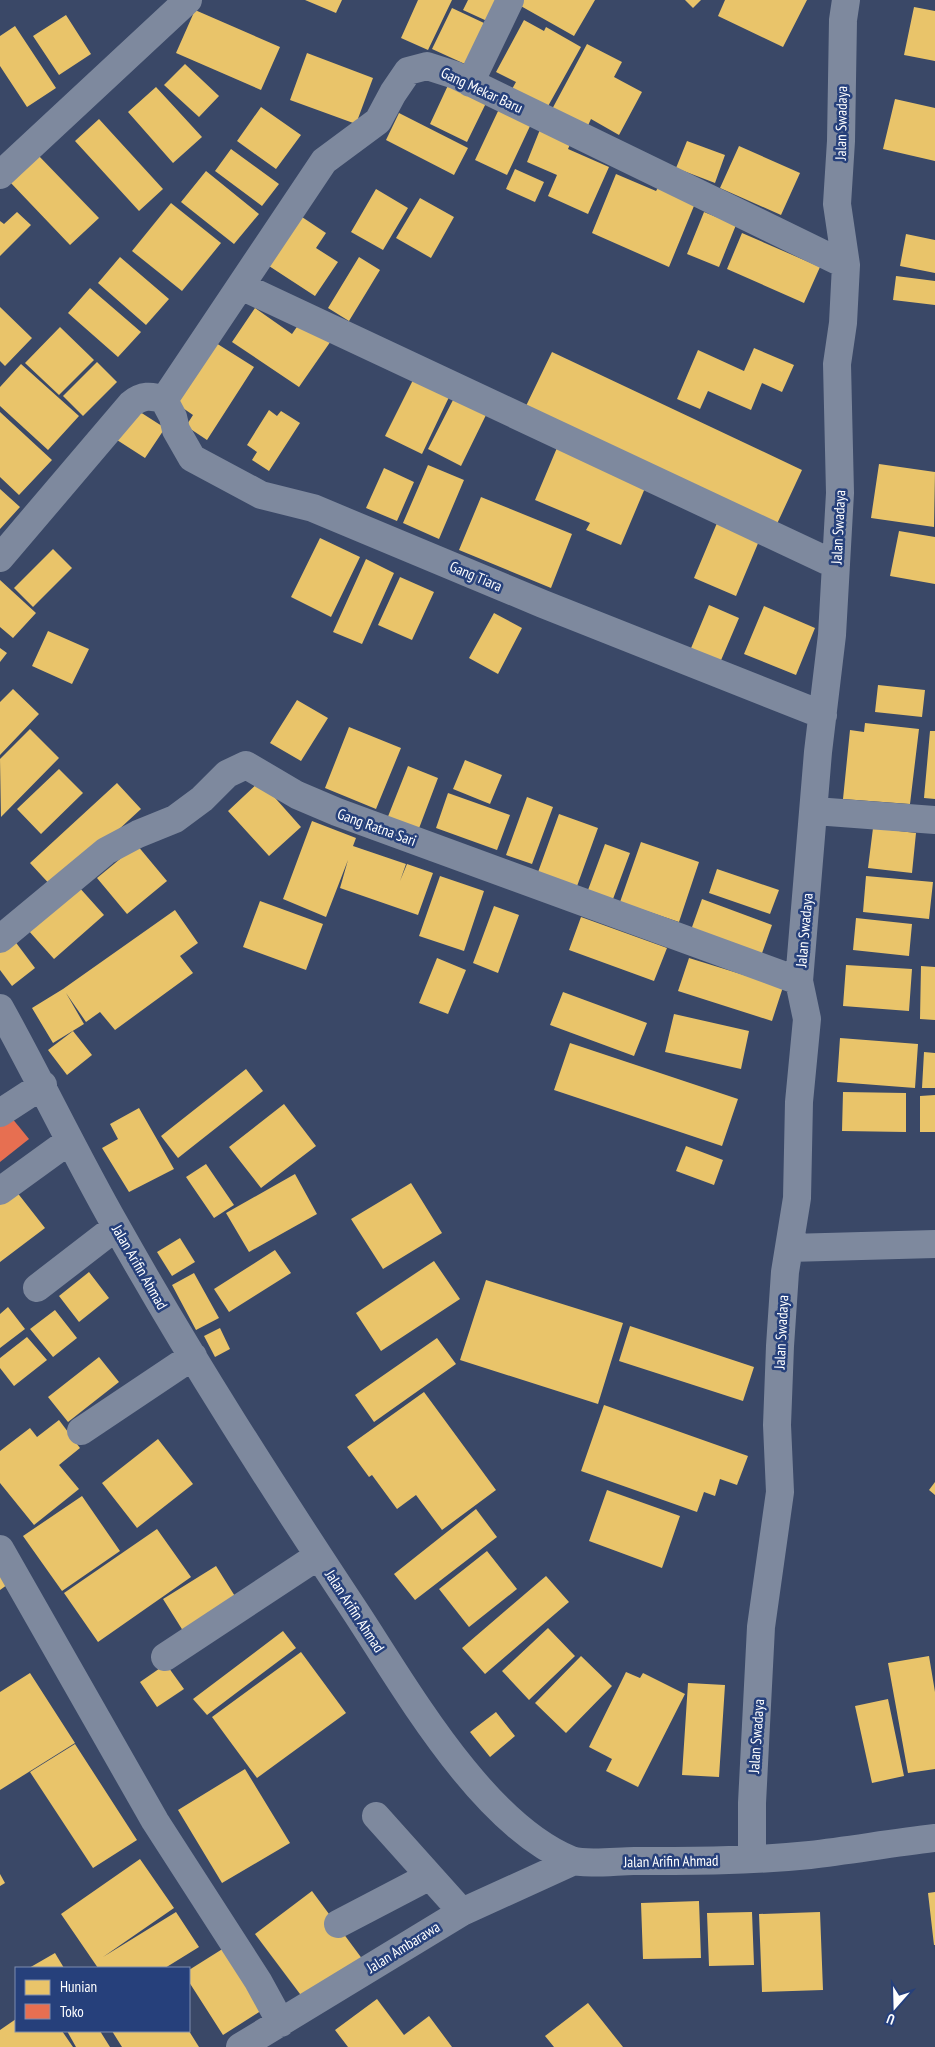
<svg xmlns="http://www.w3.org/2000/svg" width="935" height="2047" font-family="'PT Sans Narrow',sans-serif">
<rect width="100%" height="100%" fill="#3a4867"/>
<path fill="#e9c46a" d="M 305,0 L 342,0 L 336,13 Z
M 418,0 L 452,0 L 428,50 L 401,38 Z
M 468,0 L 497,0 L 487,21 L 463,10 Z
M 522,0 L 595,0 L 574,36 L 519,5 Z
M 685,0 L 701,0 L 693,8 Z
M 725,0 L 807,0 L 783,47 L 718,16 Z
M 914,7 L 935,11 L 935,61 L 904,55 Z
M 452,8 L 484,23 L 465,64 L 432,49 Z
M 195,10 L 280,47 L 261,90 L 176,53 Z
M 66,15 L 91,54 L 59,75 L 33,36 Z
M 524,20 L 544,31 L 546,27 L 581,47 L 547,108 L 512,89 L 516,82 L 496,72 Z
M 15,26 L 56,88 L 27,107 L 0,66 L 0,36 Z
M 587,44 L 622,62 L 614,77 L 642,92 L 619,135 L 591,119 L 585,132 L 550,113 Z
M 307,53 L 373,78 L 356,124 L 290,100 Z
M 185,64 L 219,96 L 199,117 L 164,85 Z
M 450,81 L 488,99 L 467,142 L 430,124 Z
M 156,87 L 202,137 L 173,163 L 128,112 Z
M 895,99 L 935,108 L 935,161 L 883,149 Z
M 261,107 L 301,135 L 276,169 L 237,141 Z
M 499,109 L 531,124 L 507,175 L 475,160 Z
M 399,113 L 468,148 L 454,175 L 386,140 Z
M 99,119 L 163,189 L 139,211 L 75,141 Z
M 541,127 L 572,140 L 568,149 L 609,167 L 588,214 L 548,196 L 557,175 L 527,162 Z
M 687,141 L 725,155 L 715,183 L 676,168 Z
M 739,146 L 800,173 L 781,215 L 720,188 Z
M 231,149 L 279,184 L 262,206 L 215,171 Z
M 37,154 L 99,218 L 70,245 L 9,181 Z
M 515,169 L 544,182 L 535,202 L 506,189 Z
M 206,171 L 259,214 L 234,244 L 181,202 Z
M 616,174 L 656,191 L 659,186 L 696,201 L 669,267 L 592,233 Z
M 376,189 L 408,208 L 383,250 L 351,232 Z
M 420,198 L 454,217 L 431,258 L 396,238 Z
M 171,203 L 221,243 L 182,291 L 132,251 Z
M 17,212 L 31,225 L 0,256 L 0,221 L 4,224 Z
M 704,212 L 736,225 L 719,267 L 687,254 Z
M 302,217 L 326,233 L 316,248 L 338,262 L 315,296 L 269,266 Z
M 742,233 L 820,267 L 804,303 L 727,269 Z
M 906,234 L 935,240 L 935,273 L 900,266 Z
M 120,257 L 169,299 L 146,325 L 98,283 Z
M 359,257 L 380,270 L 349,321 L 328,308 Z
M 896,276 L 935,281 L 935,305 L 893,300 Z
M 90,288 L 141,332 L 118,357 L 68,313 Z
M 0,307 L 32,338 L 5,366 L 0,361 Z
M 255,308 L 292,334 L 303,318 L 333,338 L 299,387 L 232,342 Z
M 60,327 L 94,360 L 59,395 L 25,363 Z
M 216,343 L 254,367 L 207,440 L 186,426 L 193,415 L 177,404 Z
M 754,348 L 794,365 L 782,392 L 762,383 L 751,410 L 708,391 L 700,409 L 677,399 L 698,350 L 744,371 Z
M 552,352 L 802,470 L 776,526 L 525,408 Z
M 97,362 L 117,382 L 83,416 L 63,396 Z
M 21,364 L 79,416 L 48,450 L 0,406 L 0,387 Z
M 414,378 L 450,395 L 422,454 L 385,436 Z
M 454,398 L 486,415 L 461,466 L 428,449 Z
M 137,410 L 165,428 L 145,458 L 117,440 Z
M 269,410 L 277,416 L 281,411 L 300,423 L 269,471 L 252,460 L 257,452 L 247,445 Z
M 0,412 L 52,460 L 19,495 L 0,477 Z
M 559,443 L 648,481 L 621,545 L 586,530 L 590,523 L 535,500 Z
M 879,464 L 935,472 L 934,527 L 871,518 Z
M 428,465 L 464,480 L 439,539 L 403,523 Z
M 384,468 L 414,482 L 397,521 L 366,508 Z
M 0,489 L 20,507 L 0,529 Z
M 481,497 L 572,534 L 551,588 L 459,550 Z
M 717,523 L 759,541 L 736,596 L 694,578 Z
M 899,531 L 935,537 L 935,584 L 890,576 Z
M 320,538 L 360,557 L 331,617 L 291,597 Z
M 53,549 L 72,568 L 33,607 L 14,588 Z
M 366,559 L 394,573 L 362,644 L 333,632 Z
M 400,577 L 434,592 L 412,640 L 378,625 Z
M 0,580 L 36,613 L 13,638 L 0,627 Z
M 709,605 L 739,618 L 719,665 L 689,653 Z
M 764,606 L 815,628 L 796,675 L 744,654 Z
M 494,613 L 522,628 L 498,674 L 469,658 Z
M 48,631 L 89,649 L 72,684 L 32,666 Z
M 0,648 L 7,653 L 0,662 Z
M 878,685 L 925,690 L 922,717 L 875,712 Z
M 13,689 L 39,714 L 0,755 L 0,702 Z
M 297,700 L 328,718 L 301,761 L 270,743 Z
M 865,723 L 919,729 L 910,804 L 843,799 L 850,730 L 864,732 Z
M 349,727 L 401,748 L 376,809 L 325,788 Z
M 30,729 L 59,758 L 1,817 L 0,759 Z
M 930,731 L 935,731 L 935,799 L 924,798 Z
M 465,760 L 502,775 L 490,804 L 453,789 Z
M 408,766 L 438,778 L 418,831 L 387,819 Z
M 59,769 L 83,793 L 41,834 L 17,809 Z
M 260,781 L 301,827 L 269,856 L 228,811 Z
M 117,783 L 141,809 L 54,889 L 30,863 Z
M 448,793 L 510,815 L 497,850 L 436,828 Z
M 527,797 L 553,807 L 532,864 L 506,855 Z
M 559,814 L 598,828 L 576,889 L 537,875 Z
M 312,821 L 356,838 L 353,846 L 406,864 L 400,881 L 407,864 L 433,873 L 418,915 L 340,888 L 348,860 L 326,917 L 283,899 Z
M 873,828 L 916,833 L 912,873 L 868,868 Z
M 641,842 L 699,862 L 679,922 L 620,902 Z
M 605,844 L 630,853 L 613,899 L 588,890 Z
M 137,845 L 167,881 L 127,914 L 97,878 Z
M 717,869 L 779,890 L 770,914 L 709,893 Z
M 440,876 L 484,891 L 464,951 L 419,936 Z
M 866,876 L 933,882 L 929,919 L 863,912 Z
M 78,886 L 104,915 L 54,959 L 28,930 Z
M 702,899 L 772,925 L 761,956 L 691,930 Z
M 260,901 L 323,924 L 306,970 L 243,947 Z
M 494,906 L 519,915 L 498,973 L 473,963 Z
M 175,910 L 198,943 L 180,956 L 193,973 L 115,1030 L 100,1012 L 86,1022 L 66,993 L 84,1024 L 53,1043 L 32,1008 L 63,989 Z
M 581,917 L 667,948 L 654,981 L 569,950 Z
M 856,918 L 912,924 L 909,956 L 853,950 Z
M 14,940 L 35,968 L 12,986 L 0,970 L 0,951 Z
M 437,958 L 466,970 L 448,1014 L 419,1003 Z
M 689,958 L 783,987 L 772,1021 L 678,991 Z
M 846,965 L 912,969 L 909,1011 L 843,1006 Z
M 921,966 L 935,967 L 935,1020 L 920,1019 Z
M 563,992 L 647,1023 L 634,1056 L 550,1025 Z
M 674,1014 L 749,1031 L 741,1069 L 665,1052 Z
M 73,1031 L 92,1055 L 67,1075 L 48,1050 Z
M 840,1038 L 918,1044 L 915,1088 L 837,1082 Z
M 570,1043 L 738,1099 L 722,1146 L 554,1090 Z
M 924,1052 L 935,1053 L 935,1088 L 922,1088 Z
M 246,1069 L 263,1091 L 178,1158 L 161,1136 Z
M 843,1092 L 906,1093 L 906,1132 L 842,1131 Z
M 935,1095 L 935,1132 L 920,1132 L 920,1096 Z
M 284,1104 L 316,1146 L 261,1188 L 229,1147 Z
M 139,1108 L 174,1169 L 129,1192 L 102,1148 L 118,1139 L 110,1124 Z
M 686,1146 L 723,1160 L 714,1185 L 676,1171 Z
M 206,1164 L 234,1205 L 214,1218 L 186,1177 Z
M 295,1174 L 317,1214 L 249,1252 L 226,1213 Z
M 411,1183 L 442,1233 L 383,1269 L 351,1219 Z
M 16,1191 L 45,1228 L 0,1262 L 0,1203 Z
M 180,1238 L 195,1262 L 172,1276 L 157,1252 Z
M 275,1250 L 291,1273 L 229,1312 L 214,1289 Z
M 434,1261 L 460,1299 L 381,1351 L 356,1313 Z
M 89,1272 L 109,1298 L 79,1322 L 59,1296 Z
M 194,1273 L 219,1318 L 196,1330 L 172,1285 Z
M 486,1280 L 623,1323 L 598,1404 L 460,1360 Z
M 8,1307 L 25,1329 L 0,1348 L 0,1314 Z
M 55,1310 L 77,1338 L 53,1357 L 30,1329 Z
M 630,1326 L 754,1367 L 743,1401 L 619,1361 Z
M 220,1328 L 230,1349 L 215,1357 L 204,1336 Z
M 27,1337 L 47,1360 L 14,1386 L 0,1368 L 0,1358 Z
M 437,1338 L 456,1364 L 374,1422 L 355,1395 Z
M 99,1357 L 119,1382 L 68,1422 L 48,1397 Z
M 424,1392 L 496,1490 L 442,1530 L 416,1495 L 397,1509 L 372,1475 L 369,1477 L 347,1447 Z
M 604,1405 L 748,1456 L 737,1485 L 720,1479 L 715,1496 L 704,1492 L 697,1512 L 581,1471 Z
M 59,1420 L 80,1448 L 59,1465 L 79,1489 L 34,1525 L 0,1483 L 0,1451 L 30,1428 L 37,1437 Z
M 158,1439 L 193,1484 L 137,1528 L 102,1483 Z
M 935,1482 L 935,1495 L 929,1490 Z
M 607,1490 L 680,1516 L 662,1568 L 589,1541 Z
M 82,1496 L 120,1551 L 62,1591 L 23,1536 Z
M 476,1509 L 497,1537 L 415,1600 L 394,1574 Z
M 157,1529 L 191,1577 L 98,1642 L 64,1593 Z
M 487,1551 L 517,1589 L 469,1627 L 439,1589 Z
M 216,1566 L 238,1601 L 185,1634 L 163,1599 Z
M 0,1567 L 11,1582 L 0,1590 Z
M 546,1576 L 569,1602 L 485,1674 L 462,1648 Z
M 548,1628 L 575,1656 L 529,1700 L 502,1671 Z
M 283,1631 L 296,1648 L 207,1715 L 193,1699 Z
M 301,1652 L 346,1713 L 257,1778 L 212,1717 Z
M 581,1656 L 612,1686 L 566,1733 L 535,1703 Z
M 929,1656 L 935,1692 L 935,1769 L 908,1773 L 888,1663 Z
M 166,1664 L 184,1689 L 157,1707 L 140,1682 Z
M 626,1672 L 640,1678 L 643,1673 L 685,1694 L 638,1787 L 606,1771 L 612,1759 L 589,1747 Z
M 30,1673 L 75,1743 L 0,1790 L 0,1692 Z
M 688,1683 L 725,1685 L 719,1777 L 682,1775 Z
M 888,1699 L 904,1776 L 872,1783 L 855,1706 Z
M 496,1712 L 515,1736 L 490,1757 L 470,1732 Z
M 75,1744 L 137,1840 L 93,1868 L 30,1772 Z
M 245,1769 L 290,1843 L 222,1883 L 178,1810 Z
M 140,1859 L 174,1908 L 103,1957 L 176,1912 L 199,1947 L 165,1968 L 98,1968 L 61,1914 Z
M 0,1874 L 5,1883 L 0,1886 Z
M 312,1891 L 363,1960 L 306,2002 L 255,1934 Z
M 935,1892 L 935,1945 L 934,1945 L 928,1893 Z
M 699,1901 L 701,1958 L 643,1959 L 641,1903 Z
M 752,1912 L 754,1965 L 709,1966 L 707,1913 Z
M 820,1912 L 823,1990 L 762,1992 L 759,1914 Z
M 224,1948 L 264,2009 L 223,2035 L 189,1982 L 189,1970 Z
M 55,1953 L 64,1968 L 29,1968 Z
M 377,1999 L 404,2035 L 429,2016 L 452,2047 L 348,2047 L 335,2030 Z
M 588,2003 L 623,2047 L 554,2047 L 545,2036 Z
M 16,2019 L 16,2031 L 62,2031 L 73,2047 L 0,2047 L 0,2030 Z
M 67,2031 L 100,2031 L 110,2047 L 76,2047 Z
M 112,2031 L 189,2031 L 199,2047 L 122,2047 Z"/>
<path fill="#e76f51" d="M 7,1112 L 29,1139 L 0,1162 L 0,1117 Z"/>
<g fill="none" stroke-linecap="round" stroke-linejoin="round">
<path stroke="#7e899e" stroke-width="28" d="M 470,83 L 510,0
M 0,175 L 188,0
M 241,286 L 836,565
M 164,400 L 324,161 L 378,121 L 393,93 L 408,71 L 427,66 L 455,75 L 846,265
M 164,400 L 173,417 L 176,430 L 192,458 L 261,495 L 313,508 L 543,604 L 823,715
M 0,558 L 131,404 C 142,395 151,395 164,400
M 815,811 L 935,820
M 0,939 L 106,851 L 138,834 L 175,819 L 202,799 L 227,774 L 246,765 L 297,795 L 337,812 L 799,981
M 0,1008 C 40,1080 75,1154 116,1226 C 190,1358 273,1487 357,1614 C 408,1692 483,1824 571,1860 C 585,1865 617,1861 634,1861 C 692,1861 751,1861 810,1855 C 851,1850 893,1843 935,1838
M 0,1113 L 43,1085
M 0,1191 L 69,1141
M 789,1248 L 935,1244
M 37,1288 L 116,1227
M 81,1431 L 193,1356
M 0,1549 L 155,1821 L 258,1981 L 281,2023
M 165,1657 L 318,1556
M 376,1816 L 462,1912
M 752,1859 L 752,1803 L 761,1627 L 780,1492 L 777,1425 L 780,1346 L 785,1272 L 797,1198 L 799,1102 L 807,1019 L 799,981 L 818,752 L 832,635 L 840,493 L 837,364 L 843,323 L 846,265 L 837,204 L 841,141 L 843,20 L 846,0
M 338,1924 L 428,1877
M 240,2047 L 462,1912 L 574,1861"/>
</g>
<g text-anchor="middle" dominant-baseline="central" stroke-width="5" stroke-linejoin="round" paint-order="stroke">
<g font-size="15" fill="#fff" stroke="#26407b">
<text transform="translate(482 90) rotate(25)">Gang Mekar Baru</text>
<text transform="translate(841 123) rotate(-89)">Jalan Swadaya</text>
<text transform="translate(838 527) rotate(-87)">Jalan Swadaya</text>
<text transform="translate(476 576) rotate(23)">Gang Tiara</text>
<text transform="translate(377 827) rotate(20)">Gang Ratna Sari</text>
<text transform="translate(804 930) rotate(-85)">Jalan Swadaya</text>
<text transform="translate(140 1267) rotate(60)">Jalan Arifin Ahmad</text>
<text transform="translate(781 1332) rotate(-87)">Jalan Swadaya</text>
<text transform="translate(355 1611) rotate(57)">Jalan Arifin Ahmad</text>
<text transform="translate(756 1736) rotate(-86)">Jalan Swadaya</text>
<text transform="translate(671 1861) rotate(-1)">Jalan Arifin Ahmad</text>
<text transform="translate(403 1947) rotate(-32)">Jalan Ambarawa</text>
</g>
</g>
<rect x="15" y="1967" width="175" height="65" fill="#26407b" stroke="#7d8cb0"/>
<rect x="25" y="1980" width="25" height="15" fill="#e9c46a" stroke="#7d8cb0"/>
<text x="60" y="1992" font-size="15" fill="#ffffff">Hunian</text>
<rect x="25" y="2004" width="25" height="15" fill="#e76f51" stroke="#7d8cb0"/>
<text x="60" y="2017" font-size="15" fill="#ffffff">Toko</text>
<g transform="translate(895 2007) rotate(200)" stroke="#26407b" stroke-width="4" paint-order="stroke">
<path d="M0-4L9 19L0 12L-9 19Z" fill="#ffffff"/>
<text y="-8" font-size="14" font-weight="bold" text-anchor="middle" fill="#ffffff">U</text>
</g>
</svg>
